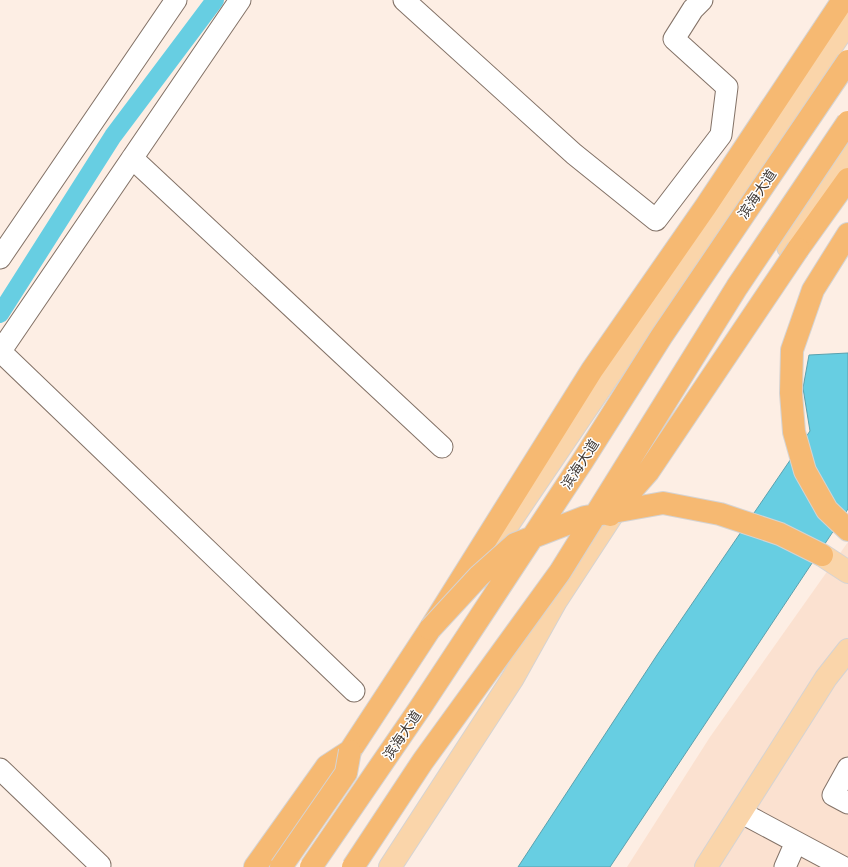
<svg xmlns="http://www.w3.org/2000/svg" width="848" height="867" font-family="'Work Sans','Noto Sans SC',sans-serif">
<rect width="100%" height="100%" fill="#fdeee4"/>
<path fill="#fbe1d0" d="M 848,542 L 848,867 L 627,867 L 710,737 Z"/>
<path fill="#67cee2" stroke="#5ba1ae" d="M 848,353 L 848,509 L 610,867 L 518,867 L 657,655 L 810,431 L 803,388 L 809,355 Z"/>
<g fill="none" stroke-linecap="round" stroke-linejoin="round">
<path stroke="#67cee2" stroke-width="18" d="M 0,314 L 113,136 L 215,0"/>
<g stroke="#837267" stroke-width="23">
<path id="minor" d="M 404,0 L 574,154 L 656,220 L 721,135 L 727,87 L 674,39 L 693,9 L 702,0
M 132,158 L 442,447
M 0,258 L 176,0
M 0,351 L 354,691
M 0,352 L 240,0
M 848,768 L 833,795 L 848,803
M 0,769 L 100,865 L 98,867
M 742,813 L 843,867
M 785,867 L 796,842"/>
</g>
<g stroke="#d5d3d2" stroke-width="24">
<path id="major" d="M 788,247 L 848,155
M 499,538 L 848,22
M 822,555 L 848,572
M 390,867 L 513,678 L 556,601 L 622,500
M 706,867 L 826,678 L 848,650"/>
</g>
<g stroke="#d5d3d2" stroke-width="24">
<path id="highway" d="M 848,234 L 813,290 L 792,350 L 791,393 L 794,432 L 805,471 L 827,510 L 848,530
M 798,249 L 848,179
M 255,867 L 327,766 L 350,751 L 430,629 L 592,370 L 706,206 L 843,0"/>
</g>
<use href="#minor" stroke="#fff" stroke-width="21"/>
<use href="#major" stroke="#fad5aa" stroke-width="22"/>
<use href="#highway" stroke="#f6b972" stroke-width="22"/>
<g stroke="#d5d3d2" stroke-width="24" stroke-linecap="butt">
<path id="highway-bridge" d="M 610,515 L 648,472 L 798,249
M 430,629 L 479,576 L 515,544 L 585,517 L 663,503 L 720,514 L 780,534 L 822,555
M 281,867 L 346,773 L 350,751
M 311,867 L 420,708 L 582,462 L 661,337 L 848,61
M 353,867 L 423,761 L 560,572 L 737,287 L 848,122"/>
</g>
<use href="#highway-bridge" stroke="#f6b972" stroke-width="22"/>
</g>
<g text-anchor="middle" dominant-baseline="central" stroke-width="3" stroke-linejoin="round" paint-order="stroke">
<g font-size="14" fill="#403934" stroke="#fff">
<text transform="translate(757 194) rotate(-56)">滨海大道</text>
<text transform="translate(580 464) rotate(-57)">滨海大道</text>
<text transform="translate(402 735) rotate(-56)">滨海大道</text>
</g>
</g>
</svg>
